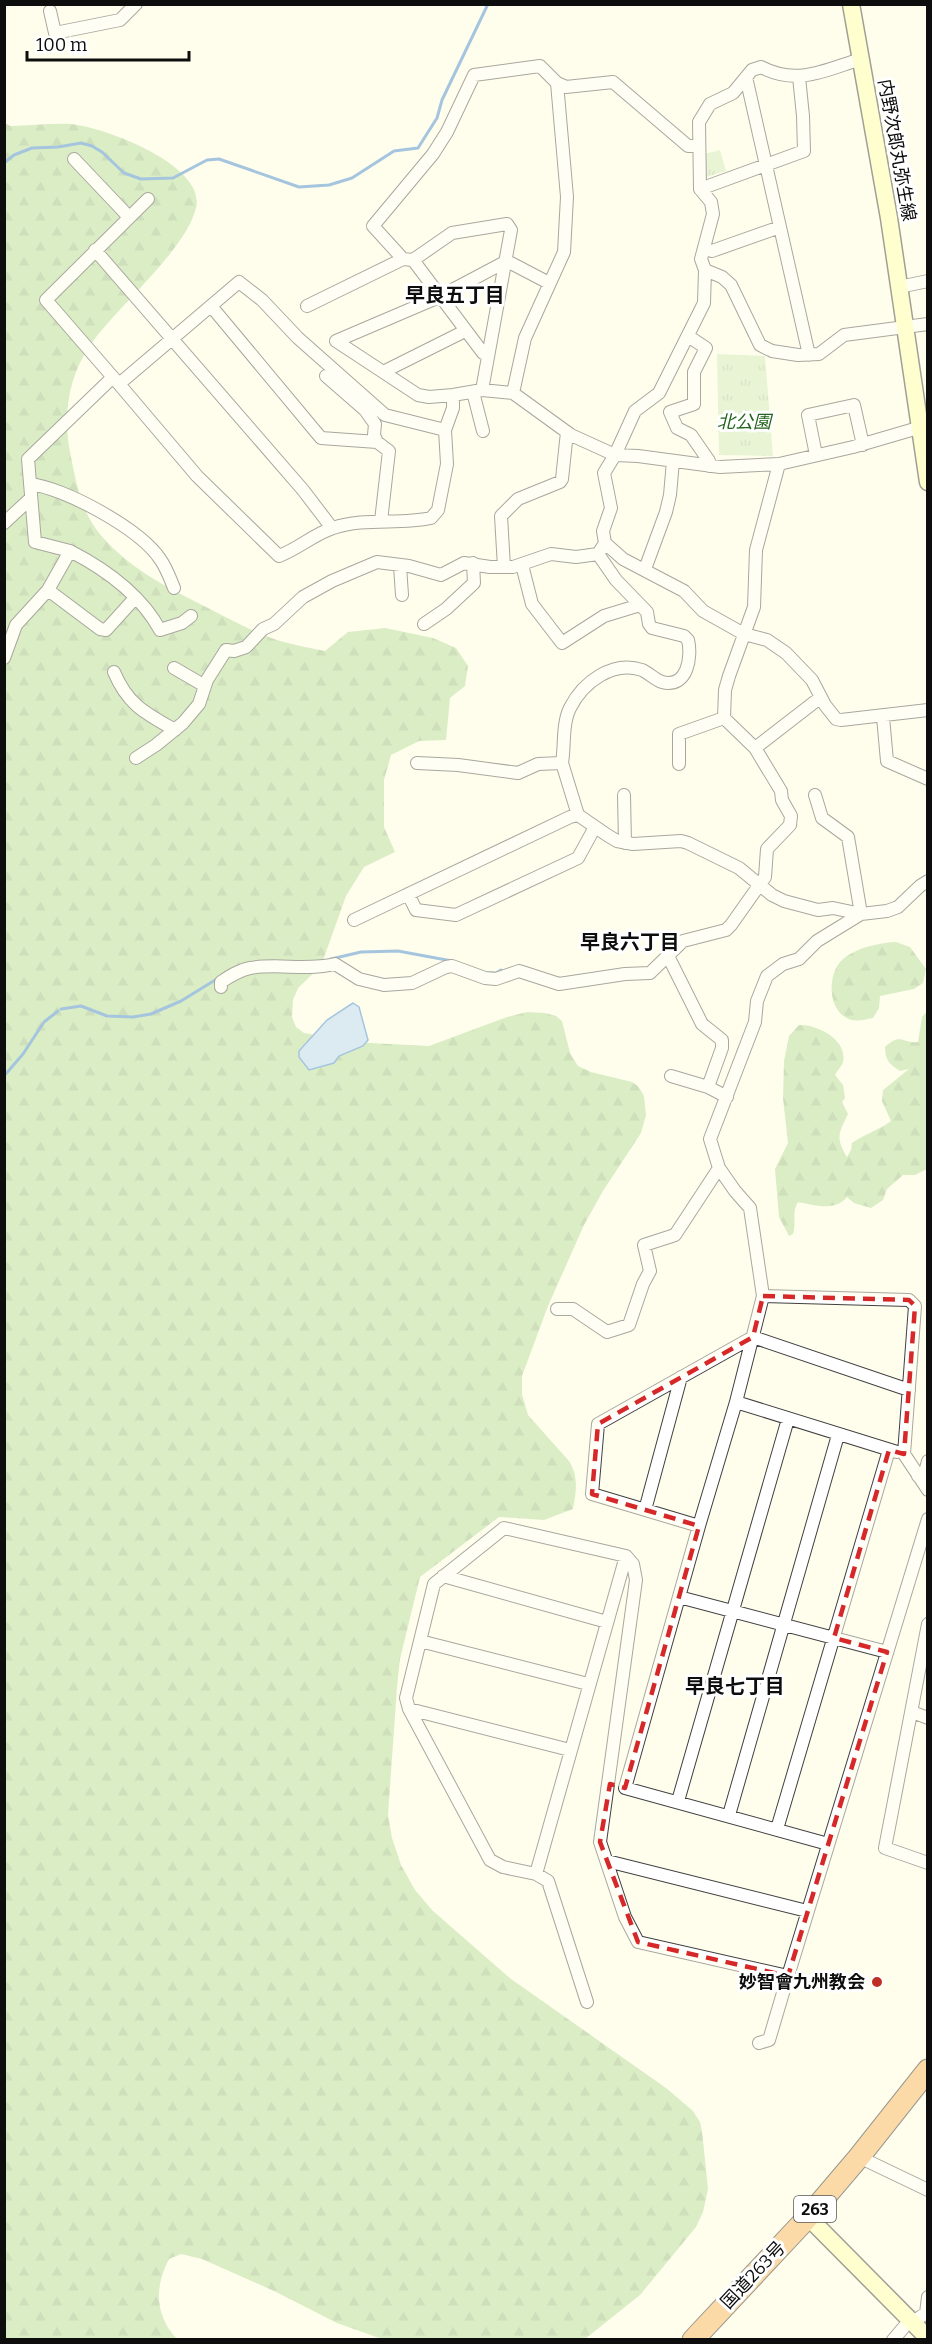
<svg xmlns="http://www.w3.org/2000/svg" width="932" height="2344" font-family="Bitter,'Noto Sans JP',serif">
<defs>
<pattern id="forest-firs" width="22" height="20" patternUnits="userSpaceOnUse" patternTransform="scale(1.5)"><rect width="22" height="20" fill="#adda96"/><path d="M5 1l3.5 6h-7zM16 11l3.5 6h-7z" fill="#94ba80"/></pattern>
<pattern id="park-tufts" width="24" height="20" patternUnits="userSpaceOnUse" patternTransform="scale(1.5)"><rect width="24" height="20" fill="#cce9b7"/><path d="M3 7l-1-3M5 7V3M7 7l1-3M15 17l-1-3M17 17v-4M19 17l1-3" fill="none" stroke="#aec79c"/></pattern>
</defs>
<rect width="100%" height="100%" fill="#fffeed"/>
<path fill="url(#forest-firs)" d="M 4,123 L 11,126 C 30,126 50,123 70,124 C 102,126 207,165 196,208 C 185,252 116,307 89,347 C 68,378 63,416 70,452 C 75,477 80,507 96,529 C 125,567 168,588 210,609 C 233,621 256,633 280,641 C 295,645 310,648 325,651 L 348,632 L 385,628 L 433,638 L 456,648 L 468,666 L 465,686 L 450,698 L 446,740 L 419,741 L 391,755 L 384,780 L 384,827 L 395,852 L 364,867 L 346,896 L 321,966 L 298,988 L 293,1000 L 292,1017 L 296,1027 L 304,1033 L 351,1042 L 429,1046 L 507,1017 L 527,1012 L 545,1013 L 556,1016 L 562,1021 L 570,1053 L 578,1066 L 591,1072 L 632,1082 L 638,1086 L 644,1096 L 646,1115 L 641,1133 L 603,1191 L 584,1225 L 548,1306 L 522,1376 L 522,1394 L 528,1415 L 569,1461 C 579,1477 576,1492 573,1509 L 544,1520 L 499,1517 L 420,1577 L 400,1659 L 397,1687 L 388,1815 L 392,1838 L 401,1865 L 415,1890 L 433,1911 L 511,1979 L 666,2088 L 693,2111 L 700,2122 L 702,2131 L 708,2189 L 703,2212 L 696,2227 L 640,2295 L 585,2339 L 382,2339 L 337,2323 L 274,2291 L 202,2259 L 181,2254 L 169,2259 C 154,2287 155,2316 177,2339 L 5,2339 Z
M 896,942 L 910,947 L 926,969 L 923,983 L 914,989 L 880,996 L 879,1008 L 873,1018 C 863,1020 854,1023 845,1017 C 827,1006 828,972 843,959 C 858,947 878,943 896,942 Z
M 927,1011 L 927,1169 L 915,1175 L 903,1175 L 887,1189 L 883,1200 L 871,1208 L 854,1203 L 847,1197 C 835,1212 814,1205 798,1202 C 791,1214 797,1221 793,1234 L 789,1236 L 779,1217 L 775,1169 L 788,1143 L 783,1098 L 784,1061 L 789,1036 L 799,1025 C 817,1024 848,1040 843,1062 C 842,1066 837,1071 835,1075 L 843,1085 L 845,1098 L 842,1102 L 848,1114 C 839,1133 835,1137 847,1157 L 851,1150 L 852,1143 C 865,1134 879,1130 891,1121 L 882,1101 L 883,1090 L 909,1069 L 900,1071 C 890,1065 885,1060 885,1047 C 902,1032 902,1044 918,1042 L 922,1017 Z"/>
<path fill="url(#park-tufts)" d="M 720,150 L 726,171 L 706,177 L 700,155 Z
M 717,354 L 765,356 L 773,456 L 719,455 Z"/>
<path fill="#b2d5f6" stroke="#3982cd" stroke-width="1.5" d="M 353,1003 L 359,1007 L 368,1040 L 363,1046 L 339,1056 L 334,1063 L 309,1070 L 299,1057 L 299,1051 L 327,1020 Z"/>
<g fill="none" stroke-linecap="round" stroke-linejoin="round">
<path stroke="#3982cd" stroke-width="3" d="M 4,163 L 14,155 L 32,148 L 58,147 L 81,143 L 92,146 L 102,152 L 124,173 L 141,179 L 173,178 L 207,160 L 219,159 L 299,187 L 329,185 L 352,178 L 394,151 L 418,148 L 437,118 L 442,100 L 488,4
M 331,959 L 361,952 L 398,951 L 452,961
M 489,973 L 496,973 L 501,970
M 61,1009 L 81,1006 L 107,1016 L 133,1017 L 151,1014 L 181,1001 L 238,966
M 4,1076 L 23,1054 L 44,1022 L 58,1011"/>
<g stroke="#404040" stroke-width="14">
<path id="street" d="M 50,11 L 55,33 L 120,20 L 136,4
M 861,59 C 825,70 798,86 761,67 L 752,70 L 733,93 L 710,104 L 699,122 L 700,189 L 711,202 L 713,214 L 701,259 L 705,270 L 722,277 L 731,285 L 760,345 L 772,351 L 798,355 L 819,354 L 844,335 L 928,324
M 746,77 L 809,355
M 74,159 L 129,217
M 700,189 L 804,151 L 803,116 L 799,77
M 704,249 L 712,251 L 780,227
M 95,250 L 303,490 L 332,528
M 413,260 L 452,233 L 507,224 L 511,230 L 482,390
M 507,261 L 549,283
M 705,270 L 704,303 L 659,393 L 635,411 L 615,455 L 604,473 L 611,508 L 603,531 L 605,543 L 623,559 L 684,591 L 703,611 L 744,634 L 767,640 L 786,653 L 812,680 L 825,705 L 836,719 L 841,720 L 928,710
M 899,287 L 928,281
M 211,306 L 321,438 L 377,442
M 307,306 L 403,259
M 688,336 L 706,348 L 694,372 L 694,404 L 670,412 L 677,428 L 691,435 L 709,461 L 709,466
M 336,341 L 439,297 L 507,261
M 336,341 L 418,395 L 429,397 L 453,395
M 488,354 L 483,353 L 413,260 L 403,259 L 373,226 L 433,154 L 447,132 L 474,75 L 540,66 L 557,83 L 566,87 L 613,82 L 688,146 L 699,146
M 385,371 L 465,331
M 326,376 L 365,410 L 375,424 L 374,435 L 377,442 L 389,451 L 381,521
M 118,383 L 46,300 L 148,199
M 473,392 L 483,431
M 513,393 L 525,338 L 564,252 L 567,197 L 557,83
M 445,430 L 385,415 L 298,338 L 262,300 L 239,282 L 119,384 L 197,476 L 279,556 C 298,549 314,534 333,528 C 365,517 399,525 431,518 L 438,510 L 447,464 L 445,430 L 453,408 L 453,395 L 482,390 L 513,393 L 571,435 L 615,455 L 638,456 L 720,467 L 779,464 L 853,447 L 918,428
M 816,455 L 808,415 L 854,405 L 863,445
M 30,484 C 65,488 140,529 160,559 C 166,567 170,578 174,588
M 4,523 L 30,499
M 70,551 C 105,569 141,595 160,630 L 182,623 L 191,616
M 522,565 L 532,604 L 562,643 L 604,616 L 640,605
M 400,566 L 402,595
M 504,567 L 501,516 L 518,499 L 560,482 L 562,479 L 567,432
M 645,569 L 666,512 L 670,495 L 673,461
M 48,590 L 100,629 L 106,630 L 135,598
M 424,624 L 446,609 L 474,583 L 473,563
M 4,658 L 16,625 L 48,590 L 70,551 L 35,542 L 28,459 L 113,377
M 174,668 L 205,686
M 114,672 C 128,705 145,713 175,730
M 883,717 L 887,761 L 928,779
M 724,718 L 755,748 L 821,697
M 136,758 L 156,745 L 183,723 L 199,704 L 207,680 L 226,650 L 234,651 L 246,647 L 263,629 L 274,624 L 303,597 L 332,581 L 377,562 L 409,566 L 441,575 L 464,563 L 490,567 L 513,567 L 551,554 L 576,557 L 598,554 L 605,543
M 417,763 L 458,765 L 518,773 L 538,764 L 562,763 L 578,815 L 607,835 L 617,841 L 633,844 L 681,841 L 688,843 L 739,868 L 772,895 L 784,901 L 818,910 L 833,908 L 861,914 L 887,911 L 898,907 L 920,886 L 928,881
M 562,763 C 565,745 562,724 570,708 C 583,682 613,660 642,670 C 649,673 655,680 662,682 C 688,689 692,656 688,640 L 684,636 L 652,628 L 649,624 L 647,612 L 616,580 L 598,554
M 679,764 L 679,734 L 724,718 L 725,690 L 729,676 L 754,607 L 756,550 L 779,464
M 624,795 L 625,843
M 815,795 L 822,818 L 848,837 L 861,914
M 408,894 L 416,910 L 456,915 L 578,858 L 595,827
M 354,920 L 570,817 L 578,815
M 668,956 L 702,1024 L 722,1040 L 722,1048 L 708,1087 L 727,1097
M 221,987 L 221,982 C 230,976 239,970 250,968 C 278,963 306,971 335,964 L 359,979 L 384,985 L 412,983 L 446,967 L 452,966 L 485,978 L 496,979 L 519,971 L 559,984 L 625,974 L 650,973 L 683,941 L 726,930 L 731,925 L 765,877 L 767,849 L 790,825 L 791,816 L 782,800 L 781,791 L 755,748
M 671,1076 L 708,1087
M 763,1296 L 909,1300 L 915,1306 L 904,1454 L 928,1490
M 557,1309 L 573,1309 L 607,1332 L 629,1325 L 643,1284 L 650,1271 L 644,1245 L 675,1235 L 719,1168
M 736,1402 L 897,1452
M 918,1476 L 925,1472 L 928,1461
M 645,1510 L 681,1377
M 699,1526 L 592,1494 L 598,1424 L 753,1337 L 909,1390
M 626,1556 L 536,1874 L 503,1867 L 490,1860 L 409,1709 L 406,1698 L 434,1584 L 504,1528 L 626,1556 L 633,1564 L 636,1580 L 600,1842 L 625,1917 L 638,1942 L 788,1976 L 928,1519
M 443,1576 L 607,1622
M 679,1597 L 887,1652
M 928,1624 L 885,1848 L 928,1863
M 420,1641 L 588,1684
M 409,1709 L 570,1750
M 912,1712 L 928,1718
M 678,1801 L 788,1419
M 729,1815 L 838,1435
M 777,1829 L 889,1450
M 828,1844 L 625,1788 L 699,1526 L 736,1402 L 763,1296 L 750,1208 L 735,1191 L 719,1168 L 710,1139 L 755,1022 L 757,1001 L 767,976 L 783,964 L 799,959 L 817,941 L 861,914
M 607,1861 L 807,1911
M 536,1874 L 548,1881 L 587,2002
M 759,2043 L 769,2040 L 788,1976
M 859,2157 L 928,2190
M 913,2322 L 926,2313 L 928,2297
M 893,2340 L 910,2320"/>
</g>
<g stroke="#2f2f2f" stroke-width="19">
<path id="secondary" d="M 851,4 L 889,218 L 928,482
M 808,2217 L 928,2338"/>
</g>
<g stroke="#1e1e1e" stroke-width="23">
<path id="highway" d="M 693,2340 L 808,2217 L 859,2157 L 928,2070"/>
</g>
<use href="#street" stroke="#fff" stroke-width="12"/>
<use href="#secondary" stroke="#ffffa8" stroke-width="16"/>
<use href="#highway" stroke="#f5b056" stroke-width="21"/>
</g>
<path d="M0 0H932V2344H0ZM 763,1296 L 909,1300 L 915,1306 L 904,1454 L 889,1450 L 834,1638 L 887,1652 L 788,1976 L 638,1942 L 600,1842 L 610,1784 L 625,1788 L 699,1526 L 592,1494 L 598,1424 L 753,1337 Z" fill="#fffeed" fill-opacity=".55" fill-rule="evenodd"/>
<path fill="none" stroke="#d62828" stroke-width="4.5" stroke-dasharray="12 8" stroke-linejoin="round" d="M 763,1296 L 909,1300 L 915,1306 L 904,1454 L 889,1450 L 834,1638 L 887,1652 L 788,1976 L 638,1942 L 600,1842 L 610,1784 L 625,1788 L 699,1526 L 592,1494 L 598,1424 L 753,1337 Z"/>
<circle fill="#be2f25" stroke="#fff" stroke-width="2" cx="877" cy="1982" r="6"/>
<g text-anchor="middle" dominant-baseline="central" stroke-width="6" stroke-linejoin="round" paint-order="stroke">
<rect fill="#fff" stroke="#565656" stroke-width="1.5" x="794" y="2196" width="42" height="26" rx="4.5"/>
<g font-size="16" font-weight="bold" fill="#0d0d0d">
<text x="815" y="2209">263</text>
</g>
<g font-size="18" fill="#0d0d0d" stroke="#fff">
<text transform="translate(897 150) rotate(80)">内野次郎丸弥生線</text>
<text transform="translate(753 2275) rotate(-47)">国道263号</text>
</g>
<g font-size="18" font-style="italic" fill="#24651d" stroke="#fff">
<text x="744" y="422">北公園</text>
</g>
<g font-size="18" font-weight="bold" fill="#0d0d0d" stroke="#fff" text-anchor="end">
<text x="865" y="1982">妙智會九州教会</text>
</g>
<g font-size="20" font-weight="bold" fill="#0d0d0d" stroke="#fff">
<text x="455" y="295">早良五丁目</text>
<text x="630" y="942">早良六丁目</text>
<text x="735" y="1686">早良七丁目</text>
</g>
</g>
<rect width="932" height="2344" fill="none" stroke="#0d0d0d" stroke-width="12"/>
<path d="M27 51v9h162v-9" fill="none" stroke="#0d0d0d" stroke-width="3"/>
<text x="36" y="51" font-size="18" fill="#0d0d0d" stroke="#ffffff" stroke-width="4.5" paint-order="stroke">100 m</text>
</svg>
